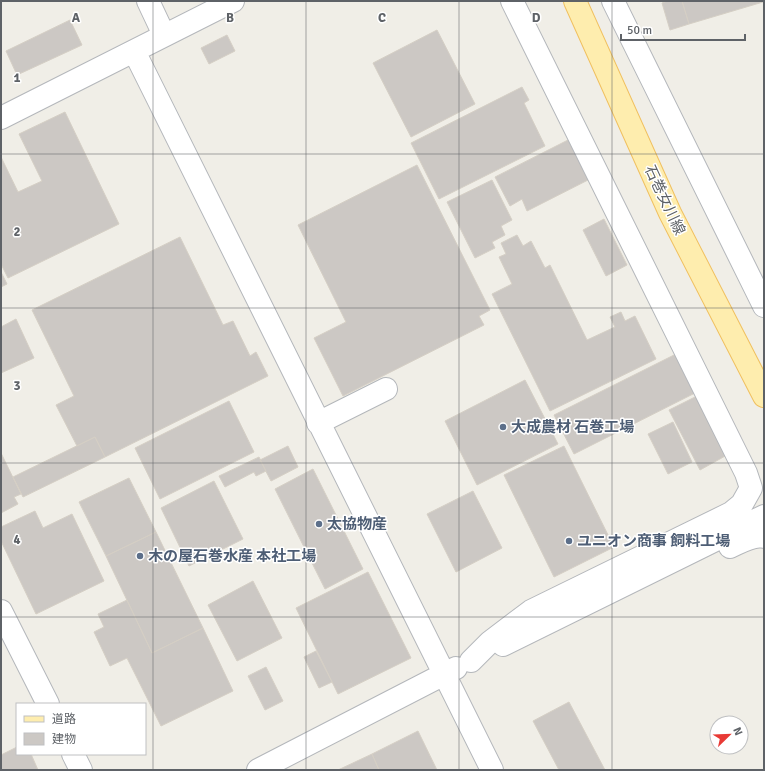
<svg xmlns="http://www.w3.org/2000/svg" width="765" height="771" font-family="Signika,'Noto Sans JP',sans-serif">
<rect width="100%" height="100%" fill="#f0eee7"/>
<path fill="#ccc8c4" stroke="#d5cfc5" d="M 668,1 L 682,1 L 689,24 L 670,30 L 662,3 Z
M 682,1 L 763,1 L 763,2 L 689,24 Z
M 70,20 L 82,45 L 17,75 L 6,51 Z
M 437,30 L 475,104 L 411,137 L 373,63 Z
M 227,35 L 235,51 L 209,64 L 201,48 Z
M 522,87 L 529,100 L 524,103 L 545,146 L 439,199 L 411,143 Z
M 65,112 L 119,224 L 8,278 L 1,264 L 1,157 L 18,192 L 42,181 L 19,134 Z
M 568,140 L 588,180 L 527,211 L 522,199 L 510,206 L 495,177 Z
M 417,165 L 490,310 L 479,316 L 484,325 L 343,396 L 314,338 L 346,322 L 298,225 Z
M 492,180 L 512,220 L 501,226 L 505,235 L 492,242 L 495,248 L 475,258 L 447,202 Z
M 604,219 L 627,265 L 606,276 L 583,230 Z
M 517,235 L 523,246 L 531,241 L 545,268 L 550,265 L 587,340 L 615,327 L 610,317 L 621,312 L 625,321 L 635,316 L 656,359 L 550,411 L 492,294 L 512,284 L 499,257 L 506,254 L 501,243 Z
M 180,237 L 223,325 L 233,321 L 250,356 L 256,352 L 268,376 L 105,457 L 95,437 L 77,446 L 56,405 L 74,396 L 32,310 Z
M 1,272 L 7,284 L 1,287 Z
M 16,319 L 34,358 L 1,373 L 1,327 Z
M 676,354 L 695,393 L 574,454 L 554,415 Z
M 525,380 L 558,444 L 477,485 L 445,421 Z
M 697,396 L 727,455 L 700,470 L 669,410 Z
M 229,401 L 254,452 L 160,499 L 135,448 Z
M 673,422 L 692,462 L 668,474 L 648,434 Z
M 95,437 L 105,457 L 23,497 L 13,477 Z
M 288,446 L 298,467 L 271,481 L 260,460 Z
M 564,446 L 614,547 L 554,577 L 504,475 Z
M 1,453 L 21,494 L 14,497 L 18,504 L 1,513 Z
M 259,457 L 266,471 L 256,476 L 254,472 L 225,487 L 219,476 Z
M 313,469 L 363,569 L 325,589 L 275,489 Z
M 129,478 L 156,532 L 106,556 L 79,502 Z
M 214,481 L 243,539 L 189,566 L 161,508 Z
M 473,491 L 502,548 L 456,572 L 427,514 Z
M 35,511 L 43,528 L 72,514 L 104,581 L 36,614 L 1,541 L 1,527 Z
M 156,532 L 203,628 L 152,653 L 106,556 Z
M 368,572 L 411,658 L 338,694 L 296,608 Z
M 253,581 L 282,638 L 237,661 L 208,605 Z
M 127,600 L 152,653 L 203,628 L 233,691 L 161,726 L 127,658 L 110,666 L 94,632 L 104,627 L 98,614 Z
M 316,651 L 332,682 L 319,688 L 304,657 Z
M 266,667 L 283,701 L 265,710 L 248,676 Z
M 569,702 L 605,770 L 559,770 L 533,721 Z
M 418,731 L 437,770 L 379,770 L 372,754 Z
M 17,747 L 17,754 L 31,754 L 38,770 L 1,770 L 1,755 Z
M 372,754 L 379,770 L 338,770 Z"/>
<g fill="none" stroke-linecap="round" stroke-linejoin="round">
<g stroke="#b4b7bb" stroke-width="24">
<path id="minor" d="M 148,1 L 164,35
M 613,1 L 764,306
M 134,51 L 492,770
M 1,118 L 233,1
M 318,423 L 386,389
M 730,547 C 739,543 753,534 764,537
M 1,611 L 48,704
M 503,645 L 764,516
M 471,661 L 490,642 L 531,611 L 731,513 L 742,504 L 751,488 L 746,473 L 512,1
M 73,754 L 81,770
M 258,770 L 456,668"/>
</g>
<g stroke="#f0c060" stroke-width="24">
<path id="major" d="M 575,1 L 670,213 L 764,396"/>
</g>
<use href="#minor" stroke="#fff" stroke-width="22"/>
<use href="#major" stroke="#feedae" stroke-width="22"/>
</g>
<path fill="none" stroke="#5e6267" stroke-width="1" stroke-opacity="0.55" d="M 153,1 L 153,770M 306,1 L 306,770M 459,1 L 459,770M 612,1 L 612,770M 1,154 L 764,154M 1,308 L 764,308M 1,463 L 764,463M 1,617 L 764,617"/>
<g fill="#5c6f8a" stroke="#fff" stroke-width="1.5">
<circle cx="503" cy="427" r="4"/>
<circle cx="319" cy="524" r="4"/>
<circle cx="569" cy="541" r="4"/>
<circle cx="140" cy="556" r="4"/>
</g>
<g text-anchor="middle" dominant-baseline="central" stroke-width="3" stroke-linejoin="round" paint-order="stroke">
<g font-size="15" fill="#5e6267" stroke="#fff">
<text transform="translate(665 200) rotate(65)">石巻女川線</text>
</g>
<g font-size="15" font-weight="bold" fill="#4e5e75" stroke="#fff" text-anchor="start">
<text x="511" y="427">大成農材 石巻工場</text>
<text x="327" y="524">太協物産</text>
<text x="577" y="541">ユニオン商事 飼料工場</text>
<text x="148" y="556">木の屋石巻水産 本社工場</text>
</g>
</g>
<g font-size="13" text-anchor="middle" font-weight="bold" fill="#5e6267" stroke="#fff" stroke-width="3" stroke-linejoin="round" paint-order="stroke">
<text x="76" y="22">A</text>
<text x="230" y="22">B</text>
<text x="382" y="22">C</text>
<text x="536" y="22">D</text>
<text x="17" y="82">1</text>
<text x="17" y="236">2</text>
<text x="17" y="390">3</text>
<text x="17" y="544">4</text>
</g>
<rect width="765" height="771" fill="none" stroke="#5e6267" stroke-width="4"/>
<rect x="16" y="703" width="130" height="52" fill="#ffffff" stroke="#bfc0c2"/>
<rect x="24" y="716" width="20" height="6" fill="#feedae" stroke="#bfc0c2"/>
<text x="52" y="723" font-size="12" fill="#5e6267">道路</text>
<rect x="24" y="733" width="20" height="12" fill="#ccc8c4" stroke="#bfc0c2"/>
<text x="52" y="743" font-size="12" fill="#5e6267">建物</text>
<g transform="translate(729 735) rotate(67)"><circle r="19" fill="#ffffff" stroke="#bfc0c2"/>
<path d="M0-3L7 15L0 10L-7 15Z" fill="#e83a35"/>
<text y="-6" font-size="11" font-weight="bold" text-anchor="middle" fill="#5e6267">N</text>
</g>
<path d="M621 34v6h124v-6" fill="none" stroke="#5e6267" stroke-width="2"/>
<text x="627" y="34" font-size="12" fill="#5e6267" stroke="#ffffff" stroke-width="3" paint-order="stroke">50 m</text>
</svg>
